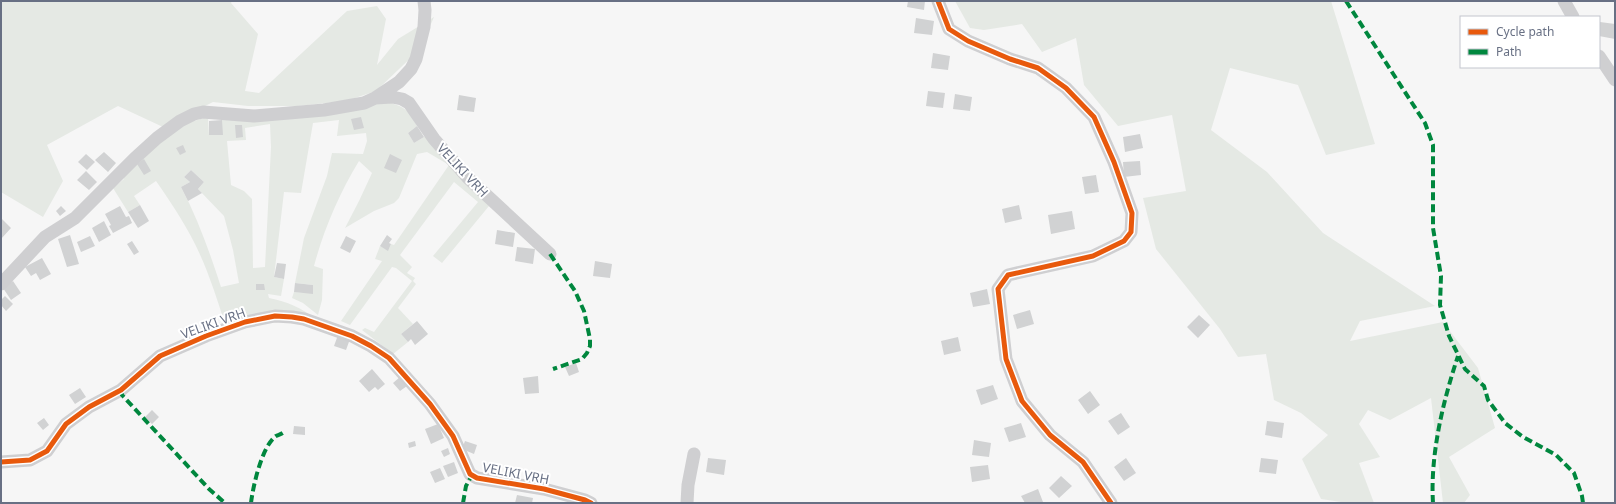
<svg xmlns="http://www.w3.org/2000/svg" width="1616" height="504" font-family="'Noto Sans',sans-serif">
<rect width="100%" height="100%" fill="#f6f6f6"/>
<path fill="#e5e9e4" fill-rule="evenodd" d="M 1,1 L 232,1 L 231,3 L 258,34 L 245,91 L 259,93 L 347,11 L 377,6 L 386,19 L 377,65 L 398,39 L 434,17 L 420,49 L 376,91 L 346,101 L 297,106 L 248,106 L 213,102 L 163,127 L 118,106 L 47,145 L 63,181 L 43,217 L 1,192 Z
M 955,1 L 1331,1 L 1375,144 L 1326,155 L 1298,85 L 1230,68 L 1211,130 L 1267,172 L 1323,233 L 1435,306 L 1360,321 L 1350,341 L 1443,322 L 1478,368 L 1495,428 L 1449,457 L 1470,495 L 1464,503 L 1443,503 L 1431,398 L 1390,420 L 1368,410 L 1359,424 L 1380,457 L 1359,463 L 1374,503 L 1348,503 L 1321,499 L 1302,459 L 1328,435 L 1301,413 L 1274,400 L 1266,354 L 1238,357 L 1220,329 L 1156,249 L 1143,198 L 1186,191 L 1172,115 L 1118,126 L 1084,85 L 1076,38 L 1042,52 L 1022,24 L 984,30 L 970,28 Z
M 384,102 C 403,105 408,109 417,126 L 408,133 L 414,143 L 424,137 L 427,137 L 489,206 L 442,263 L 433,256 L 478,202 L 454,182 L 400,255 L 412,267 L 407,273 L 415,278 L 413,281 L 416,284 L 398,308 L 413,324 L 401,334 L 408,342 L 393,354 L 362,330 L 365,328 L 374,332 L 412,281 L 396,268 L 392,267 L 350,325 L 341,321 L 382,261 L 375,259 L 380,246 L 388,250 L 391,244 L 394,245 L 449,165 L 427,152 L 417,154 L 399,198 L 394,203 L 374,211 L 345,228 L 359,201 L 372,173 L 359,161 C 339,194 324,229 314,266 L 323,269 L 322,300 L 318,315 L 303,303 L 292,298 L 294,292 L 313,293 L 313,285 L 295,283 L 304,238 L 327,176 L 332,153 L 363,154 L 367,141 L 366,133 L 337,136 L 339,120 L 313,123 L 301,193 L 284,192 L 274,277 L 284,279 L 281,296 L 268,294 L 269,298 C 287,302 302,307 316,320 L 311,319 L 226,327 C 217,299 208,270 195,244 C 184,222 170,201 156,181 L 134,196 L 140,205 L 128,212 L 113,188 L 124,179 L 122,176 L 178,125 L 208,117 L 209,135 L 222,135 L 222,120 L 227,119 ZM 270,124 L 271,147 L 265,267 L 253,268 L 252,199 L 244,191 L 231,185 L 227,141 L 246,140 L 245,128 ZM 191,170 L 204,182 L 198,189 L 224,216 L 233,250 L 239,283 L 221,287 C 210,253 198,219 181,187 L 190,182 L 184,177 Z"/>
<path fill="#d1d2d3" d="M 908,1 L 925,1 L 924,10 L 907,7 Z
M 916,18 L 934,21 L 932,35 L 914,33 Z
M 1600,22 L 1615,24 L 1615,39 L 1599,36 Z
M 933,53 L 950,56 L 948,70 L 931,68 Z
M 928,91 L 945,93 L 943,108 L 926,106 Z
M 955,94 L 972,97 L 970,111 L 953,109 Z
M 459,95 L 476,98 L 474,112 L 457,110 Z
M 361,117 L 364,128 L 354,130 L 351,119 Z
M 222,120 L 223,135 L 209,135 L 209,121 Z
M 235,125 L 242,125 L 243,137 L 236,138 Z
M 417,126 L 424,137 L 414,143 L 408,133 Z
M 1140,134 L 1143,148 L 1125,152 L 1123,137 Z
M 183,145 L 186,152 L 180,155 L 176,148 Z
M 104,152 L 116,163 L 108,172 L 95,160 Z
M 86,154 L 95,162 L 87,170 L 78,162 Z
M 390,154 L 402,160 L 396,173 L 384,168 Z
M 144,159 L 151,171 L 144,175 L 137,164 Z
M 1140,161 L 1141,175 L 1124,177 L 1123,162 Z
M 191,170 L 204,182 L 198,189 L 202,193 L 188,201 L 181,187 L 190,182 L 184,177 Z
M 86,171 L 97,182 L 89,190 L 77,180 Z
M 1096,175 L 1099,192 L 1085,194 L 1082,177 Z
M 140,205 L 149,221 L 138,228 L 128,212 Z
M 1019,205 L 1022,219 L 1005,223 L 1002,209 Z
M 61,206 L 66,211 L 60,216 L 56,211 Z
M 120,206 L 126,217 L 129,216 L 132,223 L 113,233 L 109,226 L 111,225 L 105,214 Z
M 1072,211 L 1075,229 L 1051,234 L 1048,215 Z
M 1,218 L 11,228 L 1,239 Z
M 104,221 L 111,235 L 99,242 L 92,228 Z
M 497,230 L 515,233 L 513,247 L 495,244 Z
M 70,235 L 79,264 L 67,267 L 58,239 Z
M 387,235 L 392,239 L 389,243 L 391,244 L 388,251 L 380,246 Z
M 90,236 L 95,246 L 81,252 L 77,242 Z
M 346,236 L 356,241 L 350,253 L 340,248 Z
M 132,241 L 139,252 L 134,255 L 127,244 Z
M 517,247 L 535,249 L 533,264 L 515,261 Z
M 42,258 L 51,274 L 40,280 L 36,273 L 31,276 L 25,267 Z
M 595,261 L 612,264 L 610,278 L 593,276 Z
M 277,263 L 286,264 L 284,279 L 274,277 Z
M 13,281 L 21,293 L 11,300 L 3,288 Z
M 295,283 L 313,285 L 313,294 L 294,292 Z
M 256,284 L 264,284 L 265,290 L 256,290 Z
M 987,289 L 990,304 L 973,307 L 970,293 Z
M 5,296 L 13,304 L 6,311 L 1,305 L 1,300 Z
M 1030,310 L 1034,324 L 1017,329 L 1013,315 Z
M 1199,315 L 1210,325 L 1198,338 L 1187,327 Z
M 417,321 L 428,334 L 415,345 L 411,339 L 408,342 L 401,334 Z
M 338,335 L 350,339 L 346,350 L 334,346 Z
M 958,337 L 961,351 L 944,355 L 941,341 Z
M 576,363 L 579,372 L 569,376 L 565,367 Z
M 372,369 L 385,384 L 378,390 L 375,387 L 369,392 L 359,381 Z
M 538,376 L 539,393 L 525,394 L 523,378 Z
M 400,377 L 407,386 L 400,391 L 393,383 Z
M 993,385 L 998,399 L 981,405 L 976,390 Z
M 80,388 L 86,397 L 75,404 L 69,395 Z
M 1090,391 L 1100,405 L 1088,414 L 1078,400 Z
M 152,410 L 159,417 L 152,424 L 145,417 Z
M 1121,413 L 1130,427 L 1118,435 L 1108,421 Z
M 44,418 L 49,425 L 43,430 L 37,423 Z
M 1267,421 L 1284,423 L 1282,438 L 1265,435 Z
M 1021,423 L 1026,437 L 1009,442 L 1004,428 Z
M 438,424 L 444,438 L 431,444 L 425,429 Z
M 294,426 L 305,427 L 305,435 L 293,434 Z
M 974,440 L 991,443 L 989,457 L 972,455 Z
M 415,441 L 416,446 L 409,448 L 408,443 Z
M 465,441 L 477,445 L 474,454 L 462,449 Z
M 448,448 L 450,454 L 444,457 L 441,451 Z
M 708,458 L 726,460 L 724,475 L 706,472 Z
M 1126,458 L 1136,473 L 1124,481 L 1114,467 Z
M 1261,458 L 1278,460 L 1276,474 L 1259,472 Z
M 454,462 L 458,473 L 448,477 L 443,466 Z
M 988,465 L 990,479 L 972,482 L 970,467 Z
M 440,468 L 445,479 L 435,483 L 430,472 Z
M 1061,476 L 1072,486 L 1059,498 L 1049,488 Z
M 1038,489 L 1043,502 L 1025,503 L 1021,496 Z
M 517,495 L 533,498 L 532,503 L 515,503 Z"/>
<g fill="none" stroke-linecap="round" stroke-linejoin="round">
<path stroke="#cfcfd1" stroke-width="13" d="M 938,1 L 949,29 L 968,41 L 1010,59 L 1038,68 L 1066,88 L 1094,117 L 1114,162 L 1132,213 L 1131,232 L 1124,241 L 1093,256 L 1008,275 L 998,289 L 1006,359 L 1022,401 L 1050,435 L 1083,462 L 1111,503
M 1564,1 L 1573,17
M 1599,56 L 1615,80
M 375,98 L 392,97 L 402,99 L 409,103 L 434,139 L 468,178 L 550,254
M 1,284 L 45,237 L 75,218 L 135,158 L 157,138 L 180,121 L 194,114 L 203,112 L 254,116 L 324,110 L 364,103 L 375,98 L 399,82 L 411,69 L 416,59 L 424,27 L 425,10 L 424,1
M 1,462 L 30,460 L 47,451 L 66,424 L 89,407 L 121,390 L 160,356 L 206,336 L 245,322 L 275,316 L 292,317 L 304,319 L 352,336 L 371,346 L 389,358 L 430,404 L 453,436 L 470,474 L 477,478 L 544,489 L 585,500 L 591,503
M 687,503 L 688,485 L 694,454"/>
<path stroke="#00873e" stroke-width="4" stroke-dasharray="8 4" stroke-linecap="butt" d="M 1346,1 L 1425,123 L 1433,145 L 1433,228 L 1441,276 L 1440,305 L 1449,336 L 1465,369 L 1484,386 L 1488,400 L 1505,423 L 1523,437 L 1556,455 L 1574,473 L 1582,496 L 1583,503
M 550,254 L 575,291 L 584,311 L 590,339 L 590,346 L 587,353 L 582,359 L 553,369
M 121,390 L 122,395 L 209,489 L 225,503
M 251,503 C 253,486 262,446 276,436 C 278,435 282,434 284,432
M 463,503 L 466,486 L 472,475
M 1433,503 C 1430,455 1443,401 1458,356"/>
<g stroke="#fff" stroke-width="8">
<path id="cycleway" d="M 938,1 L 949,29 L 968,41 L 1010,59 L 1038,68 L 1066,88 L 1094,117 L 1114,162 L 1132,213 L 1131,232 L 1124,241 L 1093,256 L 1008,275 L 998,289 L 1006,359 L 1022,401 L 1050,435 L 1083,462 L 1111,503
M 1,462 L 30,460 L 47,451 L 66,424 L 89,407 L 121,390 L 160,356 L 206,336 L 245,322 L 275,316 L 292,317 L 304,319 L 352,336 L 371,346 L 389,358 L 430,404 L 453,436 L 470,474 L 477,478 L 544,489 L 585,500 L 591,503"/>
</g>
<use href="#cycleway" stroke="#e8590c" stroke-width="5"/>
</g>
<g text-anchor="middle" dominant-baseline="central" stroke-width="4" stroke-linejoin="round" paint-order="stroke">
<g font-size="13" fill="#687084" stroke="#fff">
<text transform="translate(463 170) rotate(47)">VELIKI VRH</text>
<text transform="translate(213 323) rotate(-20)">VELIKI VRH</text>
<text transform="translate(516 473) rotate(11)">VELIKI VRH</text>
</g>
</g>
<rect width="1616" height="504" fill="none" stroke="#687084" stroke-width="4"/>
<rect x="1460" y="16" width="140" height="52" fill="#ffffff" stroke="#c3c6ce"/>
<rect x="1468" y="29" width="20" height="6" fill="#e8590c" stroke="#c3c6ce"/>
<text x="1496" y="36" font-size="12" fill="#687084">Cycle path</text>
<rect x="1468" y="49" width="20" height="6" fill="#00873e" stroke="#c3c6ce"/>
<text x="1496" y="56" font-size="12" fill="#687084">Path</text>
</svg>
